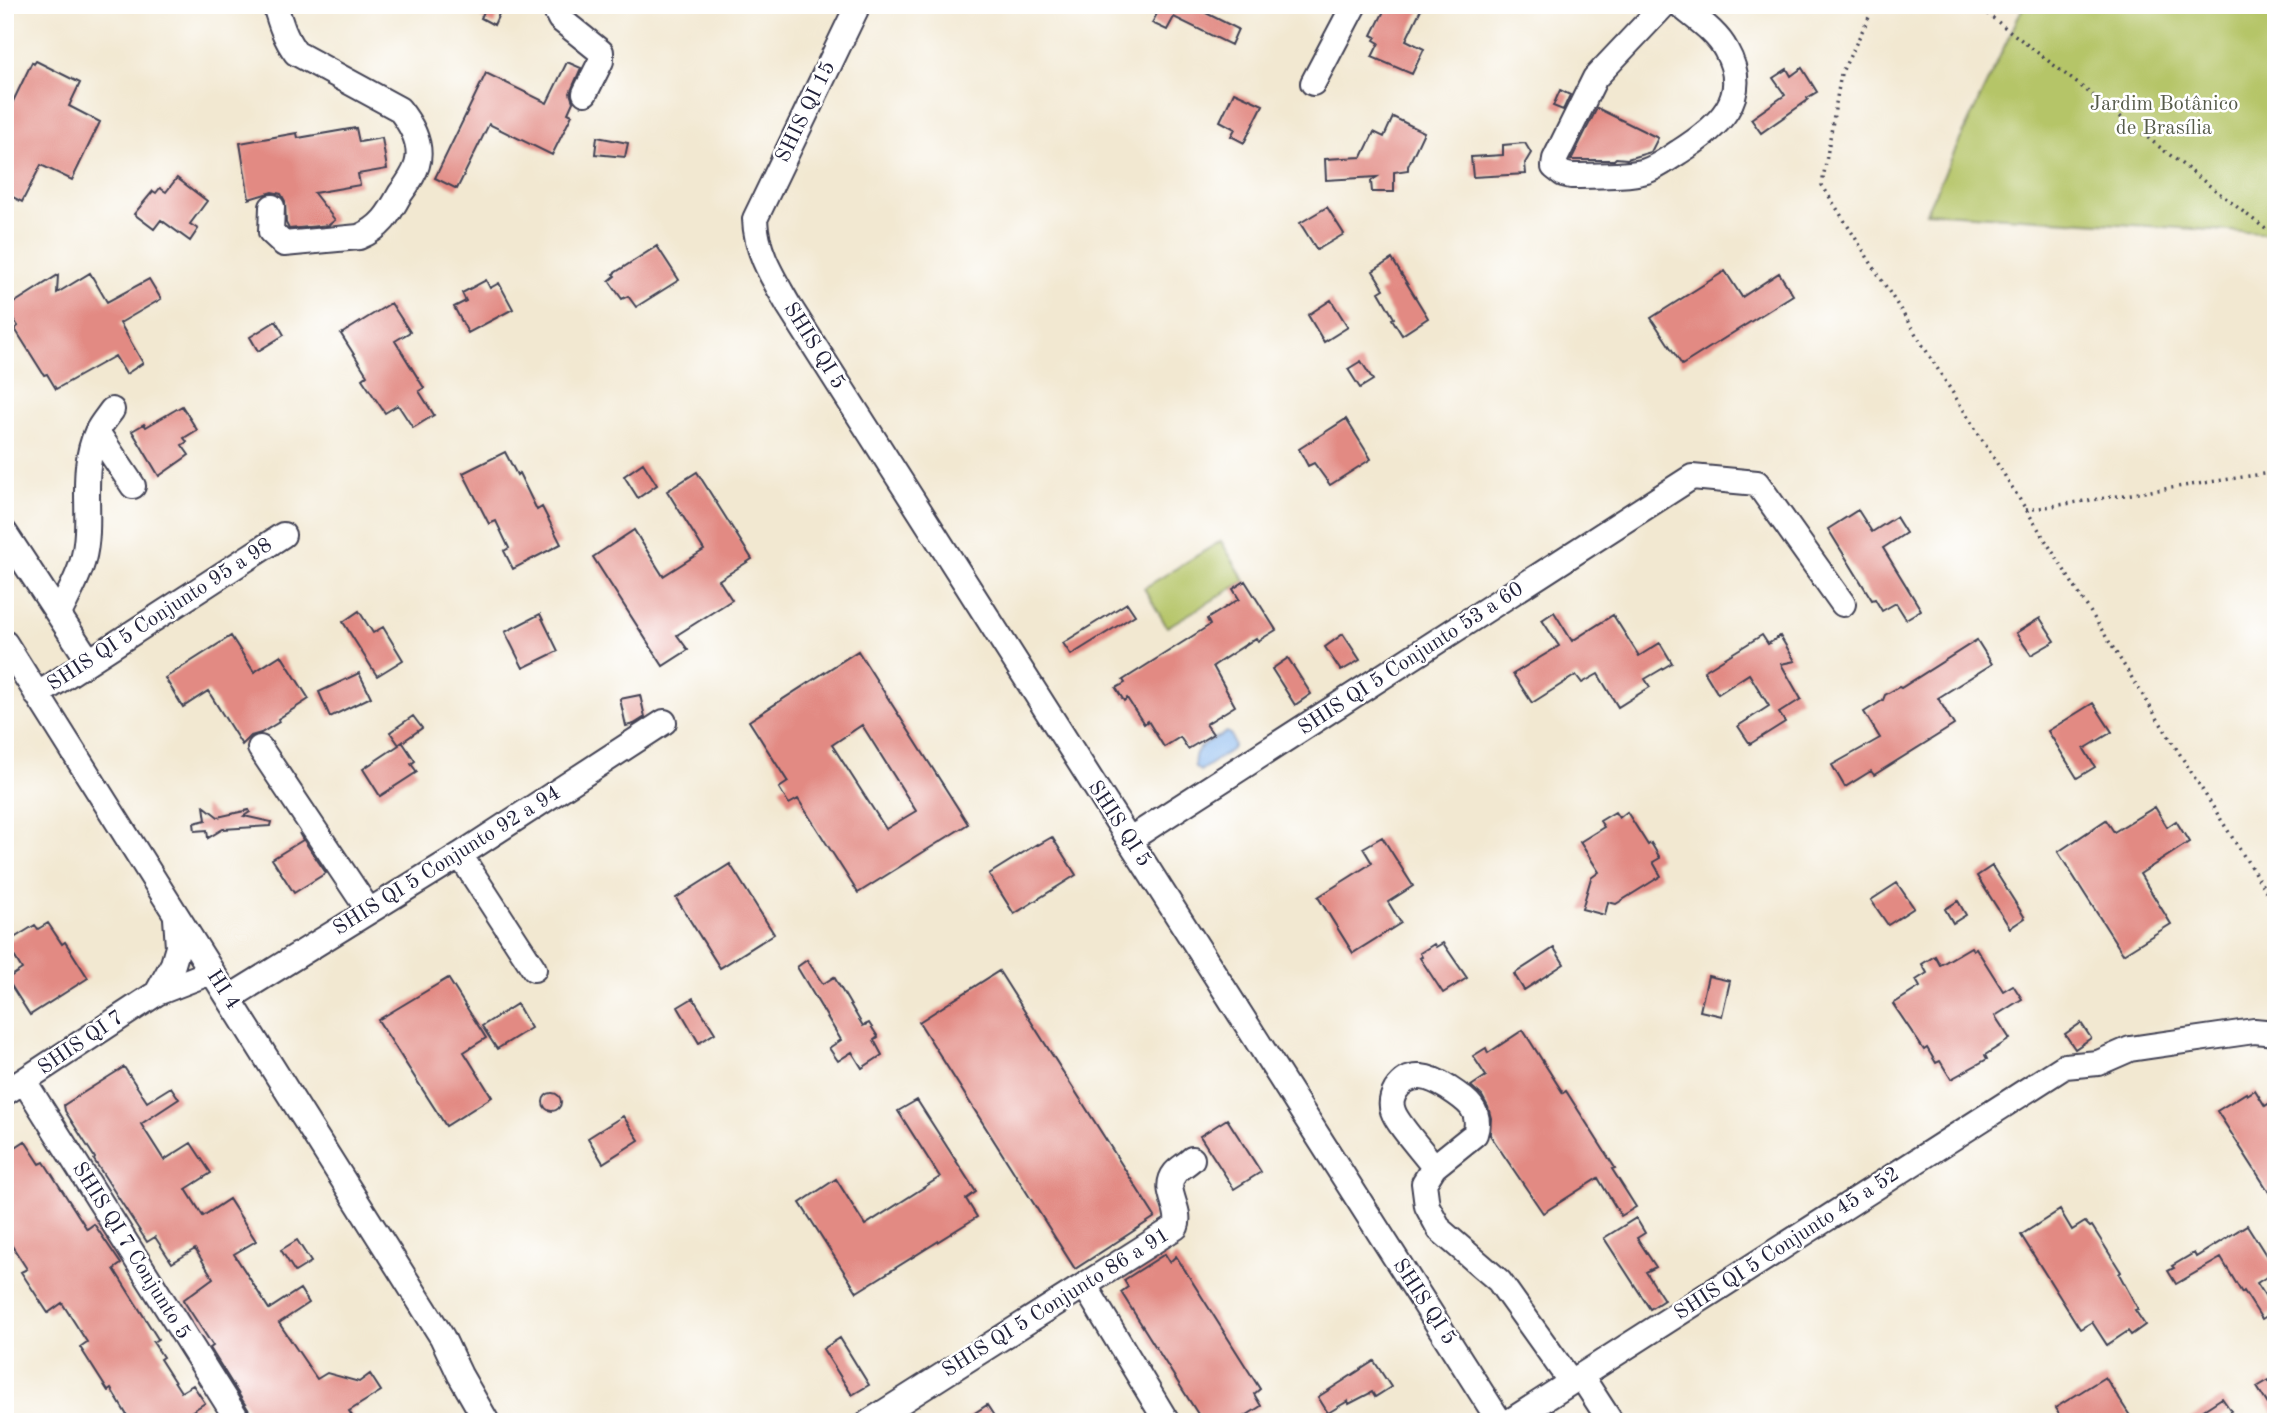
<svg xmlns="http://www.w3.org/2000/svg" width="2281" height="1427" font-family="'Old Standard TT',serif">
<rect width="100%" height="100%" fill="#fff"/>
<filter id="ink" filterUnits="userSpaceOnUse"><feTurbulence type="fractalNoise" baseFrequency=".0143" numOctaves="2"/><feDisplacementMap in="SourceGraphic" scale="14" xChannelSelector="R" yChannelSelector="G"/><feConvolveMatrix kernelMatrix="1 2 1 2 8 2 1 2 1" color-interpolation-filters="sRGB"/></filter>
<filter id="wash" filterUnits="userSpaceOnUse"><feTurbulence type="fractalNoise" baseFrequency=".00686" numOctaves="4" result="noise"/><feDisplacementMap in="SourceGraphic" scale="28" xChannelSelector="R" yChannelSelector="G"/><feGaussianBlur stdDeviation="1.57" result="paint"/><feColorMatrix in="noise" values="0 0 0 0 0 0 0 0 0 0 0 0 0 0 0 0 0 1.4 0 .05"/><feComposite in="paint" operator="in"/></filter>
<g filter="url(#wash)">
<rect width="100%" height="100%" fill="#f2e8d1"/>
<path fill="#b5c567" stroke="#6c7451" stroke-width="2" d="M 2024,5 L 2276,5 L 2276,234 L 1926,212 Z
M 1221,541 L 1245,581 L 1167,627 L 1144,588 Z"/>
<path fill="#7fb2ec" stroke="#506a94" stroke-width="2" d="M 1227,732 L 1231,735 L 1234,746 L 1231,750 L 1200,771 L 1195,767 C 1191,745 1210,742 1227,732 Z"/>
<g id="blocks">
<path fill="#e28a83" fill-rule="evenodd" d="M 487,5 L 503,5 L 494,25 L 481,18 Z
M 1150,5 L 1190,5 L 1238,29 L 1231,45 L 1174,17 L 1167,30 L 1152,23 L 1159,10 Z
M 1387,5 L 1423,5 L 1406,40 L 1424,49 L 1412,74 L 1372,57 L 1379,43 L 1374,40 L 1376,37 L 1372,35 Z
M 36,61 L 80,83 L 69,106 L 100,122 L 72,180 L 41,165 L 22,202 L 5,193 L 5,118 L 32,62 L 34,64 Z
M 567,62 L 581,68 L 570,93 L 573,102 L 568,113 L 572,115 L 552,155 L 489,124 L 457,189 L 435,178 L 486,73 L 547,103 Z
M 1802,68 L 1817,92 L 1807,98 L 1808,100 L 1761,133 L 1751,119 L 1785,95 L 1773,78 L 1787,69 L 1791,76 Z
M 1560,90 L 1570,95 L 1563,110 L 1553,106 Z
M 1234,92 L 1263,105 L 1244,143 L 1231,136 L 1235,129 L 1220,121 Z
M 1597,108 L 1658,138 L 1651,152 L 1627,159 L 1616,158 L 1614,160 L 1571,160 Z
M 1393,117 L 1424,132 L 1408,166 L 1408,170 L 1394,172 L 1394,192 L 1372,192 L 1371,181 L 1377,177 L 1326,180 L 1325,159 L 1362,157 L 1374,132 L 1384,137 Z
M 356,128 L 359,142 L 382,138 L 387,169 L 358,174 L 360,185 L 314,193 L 335,220 L 329,225 L 289,229 L 286,223 L 285,201 L 281,194 L 272,192 L 249,199 L 240,143 L 297,133 L 298,138 Z
M 597,137 L 628,143 L 625,157 L 595,154 Z
M 1525,143 L 1531,153 L 1525,163 L 1526,174 L 1473,177 L 1471,157 L 1503,155 L 1503,145 Z
M 177,178 L 207,201 L 190,224 L 198,229 L 190,241 L 161,220 L 154,229 L 134,214 L 153,191 L 156,193 L 160,188 L 166,192 Z
M 1327,207 L 1344,234 L 1317,250 L 1300,223 Z
M 657,246 L 679,280 L 636,307 L 628,296 L 622,299 L 609,281 L 615,276 L 613,274 Z
M 1392,259 L 1428,318 L 1402,335 L 1392,319 L 1394,318 L 1379,292 L 1384,289 L 1373,271 Z
M 1725,271 L 1742,297 L 1779,273 L 1793,295 L 1682,365 L 1651,318 Z
M 90,273 L 107,302 L 149,279 L 161,299 L 120,323 L 143,363 L 126,374 L 115,356 L 56,389 L 47,374 L 44,375 L 15,329 L 18,326 L 6,308 L 58,275 L 57,293 Z
M 486,280 L 490,288 L 499,283 L 513,309 L 468,333 L 454,307 L 466,301 L 462,293 Z
M 1331,300 L 1348,327 L 1324,342 L 1308,315 Z
M 391,303 L 410,332 L 395,341 L 424,388 L 419,391 L 434,415 L 413,428 L 398,405 L 385,413 L 362,379 L 367,375 L 341,334 Z
M 276,321 L 284,335 L 258,351 L 250,337 Z
M 1361,361 L 1373,380 L 1360,388 L 1348,369 Z
M 182,406 L 197,430 L 184,438 L 187,442 L 182,445 L 189,455 L 159,476 L 132,431 L 144,424 L 146,427 Z
M 1346,419 L 1371,459 L 1330,485 L 1314,463 L 1308,466 L 1299,449 Z
M 505,452 L 517,475 L 519,473 L 537,510 L 542,507 L 561,544 L 513,569 L 504,551 L 509,548 L 496,521 L 489,524 L 463,473 Z
M 643,463 L 657,485 L 638,498 L 624,476 Z
M 697,472 L 752,559 L 719,580 L 732,600 L 677,635 L 688,650 L 663,666 L 593,557 L 634,530 L 663,576 L 704,550 L 667,491 Z
M 1858,510 L 1872,532 L 1896,517 L 1906,533 L 1883,548 L 1921,610 L 1906,619 L 1896,603 L 1882,611 L 1875,599 L 1872,600 L 1828,529 Z
M 1245,581 L 1276,630 L 1258,641 L 1256,638 L 1213,666 L 1235,706 L 1206,724 L 1213,734 L 1188,749 L 1180,737 L 1164,747 L 1148,721 L 1144,724 L 1127,698 L 1124,701 L 1116,688 L 1125,683 L 1123,680 L 1210,625 L 1207,619 L 1239,599 L 1233,589 Z
M 1127,603 L 1135,615 L 1071,655 L 1063,643 Z
M 359,611 L 373,633 L 383,627 L 403,660 L 377,676 L 343,622 Z
M 1554,612 L 1572,641 L 1613,615 L 1639,656 L 1660,643 L 1672,663 L 1645,679 L 1650,687 L 1618,707 L 1598,674 L 1582,683 L 1576,675 L 1532,703 L 1513,674 L 1559,646 L 1542,620 Z
M 540,614 L 558,651 L 523,668 L 505,632 Z
M 2040,618 L 2055,641 L 2031,655 L 2016,633 Z
M 1343,634 L 1360,660 L 1341,671 L 1325,647 Z
M 1762,635 L 1768,644 L 1780,636 L 1795,661 L 1781,664 L 1801,699 L 1779,713 L 1785,722 L 1750,744 L 1738,726 L 1769,706 L 1749,674 L 1718,694 L 1704,671 Z
M 231,636 L 254,672 L 281,655 L 309,699 L 278,719 L 279,722 L 261,733 L 251,736 L 242,745 L 208,691 L 183,707 L 165,678 Z
M 1977,640 L 1992,664 L 1938,698 L 1954,725 L 1874,775 L 1871,771 L 1845,787 L 1832,765 L 1880,738 L 1864,712 L 1883,700 L 1885,695 L 1899,687 L 1901,688 Z
M 858,651 L 968,824 L 858,893 L 798,799 L 789,804 L 779,788 L 788,782 L 749,721 ZM 862,725 L 916,811 L 886,829 L 832,745 Z
M 1288,658 L 1311,694 L 1295,705 L 1272,669 Z
M 359,673 L 371,697 L 330,717 L 319,692 Z
M 640,695 L 645,717 L 634,724 L 626,726 L 620,699 Z
M 2093,703 L 2112,732 L 2084,749 L 2095,767 L 2077,778 L 2048,731 Z
M 413,716 L 422,728 L 401,743 L 403,743 L 415,761 L 411,764 L 417,772 L 380,796 L 363,769 L 399,745 L 390,732 Z
M 204,806 L 218,817 L 249,810 L 250,812 L 244,816 L 271,822 L 270,826 L 223,829 L 208,838 L 207,830 L 195,831 L 194,823 L 206,820 Z
M 2155,807 L 2167,827 L 2176,821 L 2189,842 L 2140,874 L 2171,924 L 2123,954 L 2058,852 L 2106,820 L 2114,832 Z
M 1615,812 L 1619,818 L 1627,812 L 1648,845 L 1651,843 L 1660,858 L 1653,862 L 1661,876 L 1616,904 L 1608,902 L 1605,915 L 1582,909 L 1591,878 L 1599,872 L 1580,842 L 1604,827 L 1600,821 Z
M 299,833 L 326,873 L 294,893 L 272,859 L 303,840 Z
M 1052,837 L 1076,875 L 1014,914 L 989,874 L 1037,844 L 1038,845 Z
M 1382,837 L 1413,886 L 1388,902 L 1401,923 L 1353,953 L 1318,897 L 1372,863 L 1363,848 Z
M 730,864 L 774,934 L 720,968 L 676,898 Z
M 1992,866 L 2025,918 L 2010,928 L 1977,876 Z
M 1897,883 L 1914,908 L 1888,925 L 1871,900 Z
M 1958,901 L 1966,915 L 1953,923 L 1945,909 Z
M 48,923 L 62,944 L 65,942 L 88,978 L 30,1015 L 7,979 L 22,969 L 6,943 L 35,925 L 38,929 Z
M 1443,943 L 1467,978 L 1443,993 L 1420,958 L 1422,957 L 1420,953 L 1434,944 L 1436,947 Z
M 1971,947 L 1973,950 L 1976,948 L 2003,991 L 2013,985 L 2022,999 L 1995,1016 L 2010,1039 L 1985,1055 L 1987,1059 L 1951,1079 L 1940,1061 L 1936,1063 L 1927,1048 L 1924,1050 L 1893,1004 L 1920,987 L 1916,980 L 1927,973 L 1922,964 L 1935,956 L 1940,965 Z
M 1554,948 L 1564,964 L 1524,990 L 1514,974 Z
M 807,960 L 823,984 L 834,977 L 863,1026 L 869,1023 L 878,1037 L 874,1040 L 882,1055 L 862,1068 L 852,1052 L 838,1061 L 829,1048 L 841,1040 L 797,967 Z
M 999,971 L 1155,1217 L 1075,1269 L 919,1022 Z
M 1708,976 L 1730,981 L 1722,1016 L 1700,1011 Z
M 448,978 L 486,1038 L 464,1052 L 492,1097 L 446,1126 L 378,1020 Z
M 693,998 L 715,1033 L 699,1043 L 678,1007 Z
M 517,1004 L 531,1028 L 497,1049 L 482,1026 Z
M 2081,1023 L 2091,1038 L 2075,1049 L 2065,1034 Z
M 1523,1030 L 1563,1093 L 1566,1091 L 1582,1116 L 1615,1168 L 1612,1169 L 1636,1207 L 1621,1216 L 1598,1178 L 1543,1213 L 1490,1135 L 1491,1118 L 1488,1107 L 1482,1096 L 1471,1086 L 1486,1076 L 1473,1056 L 1486,1048 L 1488,1053 Z
M 124,1067 L 147,1102 L 171,1087 L 179,1099 L 141,1124 L 164,1160 L 191,1143 L 211,1173 L 186,1189 L 203,1216 L 229,1199 L 256,1241 L 234,1254 L 269,1309 L 300,1289 L 309,1303 L 279,1323 L 317,1379 L 327,1373 L 359,1382 L 370,1374 L 381,1391 L 349,1411 L 356,1422 L 256,1422 L 210,1348 L 213,1346 L 183,1300 L 213,1278 L 195,1249 L 172,1263 L 155,1237 L 147,1242 L 94,1160 L 95,1158 L 65,1111 L 64,1105 Z
M 2255,1090 L 2265,1106 L 2276,1099 L 2276,1203 L 2217,1111 L 2246,1093 L 2247,1095 Z
M543 1102a9 9 0 1 1 18 0a9 9 0 1 1-18 0Z
M 917,1100 L 976,1192 L 966,1199 L 977,1217 L 857,1292 L 800,1203 L 836,1179 L 865,1225 L 940,1177 L 898,1111 Z
M 623,1116 L 639,1140 L 603,1163 L 588,1138 Z
M 1227,1119 L 1261,1172 L 1234,1189 L 1200,1136 Z
M 25,1141 L 40,1164 L 44,1162 L 87,1229 L 94,1224 L 121,1264 L 114,1269 L 158,1339 L 153,1342 L 163,1357 L 160,1359 L 181,1392 L 193,1385 L 205,1403 L 175,1422 L 131,1422 L 111,1389 L 108,1391 L 80,1347 L 87,1342 L 62,1303 L 48,1313 L 21,1272 L 27,1269 L 5,1235 L 5,1154 Z
M 2060,1210 L 2072,1230 L 2085,1222 L 2090,1227 L 2092,1226 L 2121,1272 L 2119,1274 L 2138,1309 L 2135,1310 L 2145,1325 L 2131,1335 L 2128,1331 L 2107,1345 L 2092,1322 L 2080,1329 L 2021,1235 Z
M 1636,1218 L 1645,1233 L 1637,1238 L 1656,1267 L 1646,1272 L 1664,1300 L 1650,1309 L 1604,1238 Z
M 2247,1225 L 2276,1271 L 2257,1283 L 2275,1311 L 2262,1319 L 2244,1291 L 2242,1293 L 2221,1258 L 2176,1284 L 2168,1271 L 2174,1268 L 2172,1266 L 2194,1253 L 2196,1257 Z
M 297,1240 L 311,1262 L 295,1272 L 281,1250 Z
M 1165,1254 L 1170,1262 L 1176,1256 L 1260,1389 L 1254,1394 L 1261,1406 L 1236,1422 L 1203,1422 L 1121,1292 L 1128,1287 L 1124,1280 Z
M 840,1338 L 869,1385 L 852,1395 L 823,1349 Z
M 1374,1361 L 1391,1387 L 1375,1397 L 1372,1392 L 1349,1404 L 1348,1401 L 1328,1413 L 1318,1397 Z
M 2105,1377 L 2134,1422 L 2064,1422 L 2055,1408 Z
M 2269,1380 L 2276,1391 L 2276,1417 L 2257,1387 Z
M 2222,1398 L 2231,1411 L 2213,1422 L 2185,1422 Z
M 987,1405 L 998,1422 L 961,1422 Z"/>
</g>
</g>
<g filter="url(#ink)">
<use href="#blocks" fill-opacity="0" stroke="#414052" stroke-width="2"/>
<g fill="none" stroke-linecap="round" stroke-linejoin="round">
<g stroke="#414052" stroke-width="28">
<path id="minor" d="M 553,5 L 560,19 L 601,52 L 601,61 L 585,93
M 858,5 L 755,219 C 756,252 773,278 789,306 L 1500,1422
M 1664,5 L 1595,78 L 1555,159 L 1554,167 L 1563,174 L 1571,176 C 1594,175 1625,177 1646,171 C 1658,167 1669,158 1679,152 C 1717,128 1753,98 1726,50 C 1717,32 1695,18 1680,5
M 1313,83 L 1354,5
M 272,207 L 271,232 L 284,244 L 359,237 C 381,228 389,214 400,194 C 406,186 414,175 417,165 C 423,145 411,124 399,109 L 296,53 C 285,39 280,22 275,5
M 97,432 L 133,486
M 5,533 L 89,661
M 59,614 C 67,597 78,579 83,560 C 94,518 78,473 97,432 C 100,425 107,417 112,410
M 5,643 L 442,1337 L 460,1375 L 487,1422
M 37,695 L 283,535
M 260,748 L 369,911
M 1129,840 L 1692,477 L 1757,483 L 1843,604
M 460,855 L 534,969
M 157,993 L 173,964 L 178,947 L 176,918
M 229,998 L 460,855 L 664,722
M 24,1081 L 239,1422
M 5,1093 L 157,993 L 211,972
M 1434,1167 C 1425,1154 1397,1124 1393,1111 C 1390,1103 1392,1097 1396,1090 C 1410,1069 1431,1077 1448,1088 C 1465,1099 1483,1110 1475,1134 L 1434,1167 L 1424,1183 L 1427,1206 L 1440,1230 L 1499,1281 L 1571,1382
M 1085,1286 L 1167,1422
M 1581,1376 L 1611,1422
M 869,1422 L 1176,1227 C 1183,1209 1161,1190 1175,1173 C 1179,1168 1187,1164 1192,1159
M 1509,1422 L 2065,1066 L 2098,1063 L 2130,1049 L 2150,1046 L 2254,1031 L 2276,1033"/>
</g>
<path stroke="#414052" stroke-width="3.5" stroke-dasharray="2 5" stroke-linecap="butt" d="M 1875,5 L 1841,74 L 1822,185 L 2276,907
M 1976,5 L 2276,237
M 2026,510 L 2276,472"/>
<use href="#minor" stroke="#fff" stroke-width="24"/>
</g>
</g>
<g text-anchor="middle" dominant-baseline="central" stroke-width="5" stroke-linejoin="round" paint-order="stroke">
<g font-size="21" fill="#555b4a" stroke="#fff">
<text x="2164" y="104">Jardim Botânico<tspan x="2164" dy="24">de Brasília</tspan></text>
</g>
<g font-size="21" fill="#22223b" stroke="#fff">
<text transform="translate(806 112) rotate(-64)">SHIS QI 15</text>
<text transform="translate(814 346) rotate(58)">SHIS QI 5</text>
<text transform="translate(160 615) rotate(-33)">SHIS QI 5 Conjunto 95 a 98</text>
<text transform="translate(1411 659) rotate(-33)">SHIS QI 5 Conjunto 53 a 60</text>
<text transform="translate(1119 824) rotate(57)">SHIS QI 5</text>
<text transform="translate(447 861) rotate(-32)">SHIS QI 5 Conjunto 92 a 94</text>
<text transform="translate(223 990) rotate(57)">HI 4</text>
<text transform="translate(81 1043) rotate(-34)">SHIS QI 7</text>
<text transform="translate(1787 1244) rotate(-33)">SHIS QI 5 Conjunto 45 a 52</text>
<text transform="translate(131 1251) rotate(58)">SHIS QI 7 Conjunto 5</text>
<text transform="translate(1424 1302) rotate(57)">SHIS QI 5</text>
<text transform="translate(1056 1303) rotate(-32)">SHIS QI 5 Conjunto 86 a 91</text>
</g>
</g>
<rect width="2281" height="1427" fill="none" stroke="#fff" stroke-width="28"/>
</svg>
